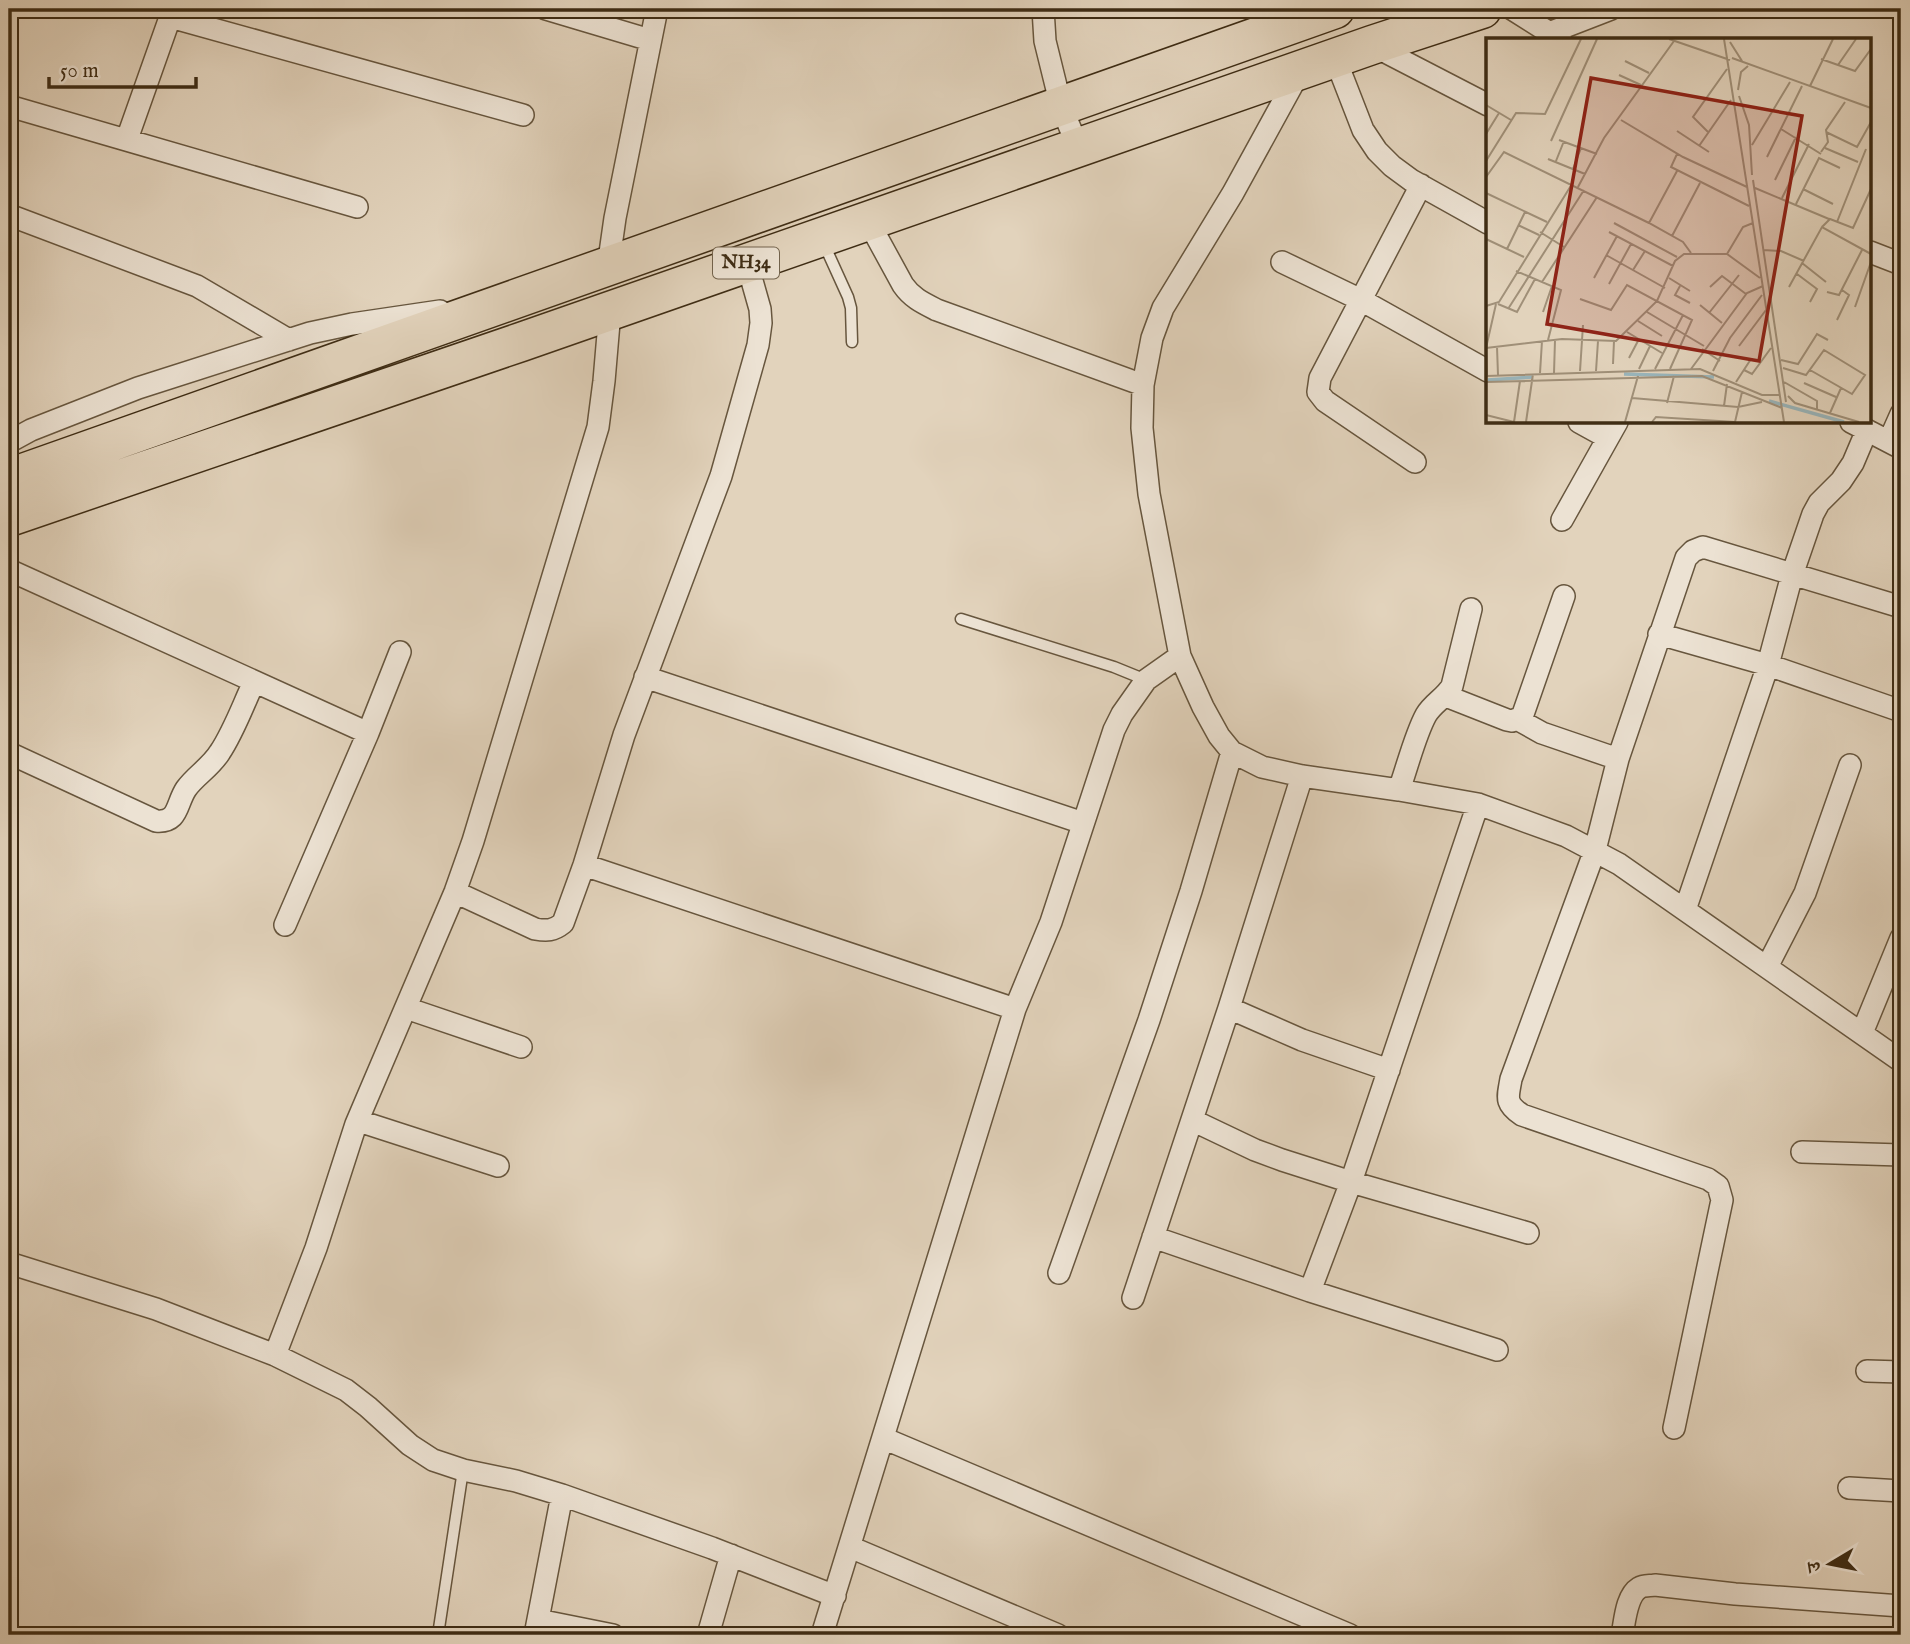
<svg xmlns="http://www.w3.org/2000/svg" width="1910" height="1644" font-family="'IM FELL English','Noto Serif Devanagari',serif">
<rect width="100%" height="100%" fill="#e2d3bc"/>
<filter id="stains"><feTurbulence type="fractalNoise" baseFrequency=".00286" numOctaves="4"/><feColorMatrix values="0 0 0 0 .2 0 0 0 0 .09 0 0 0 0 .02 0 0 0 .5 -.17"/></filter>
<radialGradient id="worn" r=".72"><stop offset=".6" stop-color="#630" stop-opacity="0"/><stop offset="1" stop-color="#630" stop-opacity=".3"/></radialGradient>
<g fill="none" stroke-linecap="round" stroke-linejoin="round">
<g stroke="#67563e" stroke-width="13">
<path id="lane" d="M 823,242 L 848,297 L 851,308 L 852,342
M 961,619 L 1114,667 L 1146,680
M 438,1635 L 463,1470"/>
</g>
<g stroke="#67563e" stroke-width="24">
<path id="street" d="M 546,9 L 650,40
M 1043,9 L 1045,41 L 1061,106 L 1078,147
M 1512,9 L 1561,40
M 170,17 L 523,115
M 1549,33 L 1611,9
M 1372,45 L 1488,105
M 1335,58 L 1363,130 L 1377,151 L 1392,166 L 1411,180 L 1488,223
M 1300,71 L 1233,193 L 1163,308 L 1152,338 L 1143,385 L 1142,428 L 1149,494 L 1180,656 L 1203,707 L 1219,736 L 1232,752 L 1262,767 L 1302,776 L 1399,790 L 1478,804 L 1566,836 L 1619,864 L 1901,1061
M 9,106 L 357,207
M 127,139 L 173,9
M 9,215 L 197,286 L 289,340
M 868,221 L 903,285 C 912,298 923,303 937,310 L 1143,385
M 1870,252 L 1901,264
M 1282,262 L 1361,300 L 1488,371
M 608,267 L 615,218 L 657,9
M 1579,422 L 1608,438
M 1851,422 L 1901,448
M 1889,441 L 1901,414
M 9,442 L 31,430 L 138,388 L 310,333 L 352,324 L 440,311
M 1415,462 L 1325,401 L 1318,392 L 1320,378 L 1421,185
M 1562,520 L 1617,422
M 9,570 L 368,733
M 1659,634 L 1768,665 L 1901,711
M 645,677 L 1083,823
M 1446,696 L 1507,720 L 1512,721 L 1522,717 L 1564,596
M 1517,719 L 1542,733 L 1618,759
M 9,753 L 156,821 C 179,823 176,804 186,789 C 195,776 211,767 220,752 C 234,731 243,705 254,682
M 1399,790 C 1407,768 1415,735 1426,715 C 1433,703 1445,698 1452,686 L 1471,609
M 584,865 L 1015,1009
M 455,892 L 535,929 C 547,931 553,931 563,923 L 584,865 L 624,735 L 721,476 L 758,345 L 761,323 L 760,309 L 747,263
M 1685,910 L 1768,665 L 1792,575 L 1813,514 L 1819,503 L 1841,481 L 1853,463 L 1867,430
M 285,925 L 368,733 L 400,652
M 1767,967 L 1805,893 L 1850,765
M 406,1008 L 521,1047
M 1229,1008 L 1302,1040 L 1389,1070
M 1862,1033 L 1901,938
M 1192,1120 L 1255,1150 L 1282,1160 L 1351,1182 L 1528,1233
M 359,1121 L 498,1166
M 1802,1152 L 1901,1155
M 1153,1237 L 1310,1291 L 1497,1350
M 9,1263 L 156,1309 L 275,1355 L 346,1390 L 368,1407 L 410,1445 L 433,1460 L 463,1470 L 516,1481 L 562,1495 L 712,1548 L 835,1596
M 1059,1273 L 1149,1020 L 1191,891 L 1232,752
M 1310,1291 L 1351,1182 L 1478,804
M 1133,1298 L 1229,1008 L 1302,776
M 275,1355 L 316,1248 L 356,1124 L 455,892 L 473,841 L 598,427 L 604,381 L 610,311
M 1867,1371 L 1901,1372
M 1674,1428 L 1722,1200 L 1718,1186 L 1708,1179 L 1522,1115 C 1504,1103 1508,1097 1511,1079 L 1595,850 L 1618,759 L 1686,558 L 1693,551 L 1703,547 L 1901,607
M 883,1438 L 1350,1635
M 1849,1488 L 1901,1491
M 850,1547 L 1058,1635
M 538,1620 L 613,1635
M 535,1635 L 562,1495
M 708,1635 L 731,1555
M 822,1635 L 1015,1009 L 1051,922 L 1114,730 L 1122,714 L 1146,680 L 1180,656
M 1622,1635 C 1625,1621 1626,1596 1639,1588 C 1644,1585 1650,1586 1655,1585 L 1735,1594 L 1901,1606"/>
</g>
<g stroke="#3e2c14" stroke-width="41">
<path id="highway" d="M 9,478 L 1335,9
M 9,517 L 521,342 L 1372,45 L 1482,9"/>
</g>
<use href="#lane" stroke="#ece2d3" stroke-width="10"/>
<use href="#street" stroke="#ece2d3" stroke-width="21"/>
<use href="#highway" stroke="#e2d3bc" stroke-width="38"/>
</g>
<g text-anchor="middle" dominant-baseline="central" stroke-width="5" stroke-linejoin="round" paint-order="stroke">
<rect fill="#ece2d3" stroke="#72634d" stroke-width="2" x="713" y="247.5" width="66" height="31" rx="5"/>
<g font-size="19" font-weight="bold" fill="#3e2c14">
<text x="746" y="263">NH34</text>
</g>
</g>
<g transform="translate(1486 38)">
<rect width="385" height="385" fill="#e2d3bc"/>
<path fill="none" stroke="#99b5bb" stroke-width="3.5" d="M 138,336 L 228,339M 2,342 L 47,339M 283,363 L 358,384"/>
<path fill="none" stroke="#a09079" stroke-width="2" d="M 183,1 L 244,22M 238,1 L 298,384M 244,4 L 256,23M 246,20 L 385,70M 335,21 L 369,33 L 385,11M 139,23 L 163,35M 352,27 L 370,1M 133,37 L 155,47M 324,48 L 347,1M 252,52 L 255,34 L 262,28M 253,58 L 263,87 L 266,137M 0,67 L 25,82M 135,82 L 197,119 L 261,149M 295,91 L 335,116M 191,93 L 223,114M 340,94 L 371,109 L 385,84M 223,95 L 207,79 L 241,31M 0,96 L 13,75M 73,102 L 111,116M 65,103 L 111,1M 266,107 L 304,44M 213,108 L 245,62M 339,110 L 372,124M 335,114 L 342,104 L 340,92 L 359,64M 191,116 L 185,129 L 263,168M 281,119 L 316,48M 62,121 L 99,136M 0,123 L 30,75 L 59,76 L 95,1M 70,123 L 78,103M 87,131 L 95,110M 0,139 L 18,114 L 163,185 L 197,204 L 205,215M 267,142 L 300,364M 289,142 L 310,99M 92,149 L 118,100 L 188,3M 269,150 L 343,181M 317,151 L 347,166M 0,155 L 61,184M 296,160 L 323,106M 310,166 L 333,120 L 354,130M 351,184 L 380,111M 128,185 L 191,219M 163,185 L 191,133M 32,187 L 53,197M 336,189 L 344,181 L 367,190 L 385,151M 54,194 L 78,209M 123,194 L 187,228M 186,198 L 214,145M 0,201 L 38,219M 21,211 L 39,174M 277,212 L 295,213 L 318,223M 241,216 L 257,189 L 267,185M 120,217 L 179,250M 316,225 L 340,244M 147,232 L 159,213M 30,233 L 75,252 L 62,302M 311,236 L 331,251 L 324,264M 108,240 L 131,198M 183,240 L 204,253M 56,244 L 111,159M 123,246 L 145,206M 194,248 L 189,257 L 204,265M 224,249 L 236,238 L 260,256M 303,249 L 336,189 L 385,216M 341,254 L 353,257 L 376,212M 94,261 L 125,272 L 141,247 L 206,282 L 184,331M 12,266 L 31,274 L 49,241M 214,267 L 236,285M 0,268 L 13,264 L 86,146M 369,269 L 385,224M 22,271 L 98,152M 57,274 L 66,248M 161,274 L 218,308M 223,275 L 253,237M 351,282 L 363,257 L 356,252M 152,283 L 176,298M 141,294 L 176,315M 253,308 L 280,272M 11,309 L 12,337M 0,310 L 76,301 L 130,303 L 171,263 L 189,223 L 198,216 L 241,216 L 274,240M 216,311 L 234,323M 143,320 L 153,301M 295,322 L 312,326 L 331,296 L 342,302M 127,326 L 128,303M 297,330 L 320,337 L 338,312 L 379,337 L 366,356 L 324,332M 153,331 L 164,308M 169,331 L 197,277M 205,331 L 261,255 L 277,248M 258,332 L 266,336 L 285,310M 94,333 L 97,287M 110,333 L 112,303M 227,333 L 244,300 L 276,257M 54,335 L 56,303M 68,335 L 69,302M 0,338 L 214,331 L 276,357 L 293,357M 1,338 L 0,310 L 10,266M 0,344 L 216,338 L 296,370M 250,344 L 265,321M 298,344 L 331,363 L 331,371M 318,345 L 350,359M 302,358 L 309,365 L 373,384M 146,360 L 252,369 L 276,364M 181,365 L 188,338M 238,368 L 241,346M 344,375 L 355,350M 0,377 L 28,384M 28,384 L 34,343M 40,384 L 47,336M 139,384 L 152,338M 166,384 L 170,379 L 249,384M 249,384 L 256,354"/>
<path fill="#8f2418" fill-opacity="0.15" stroke="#8f2418" stroke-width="3.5" d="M 105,40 L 316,78 L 273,323 L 61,286 Z"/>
<rect width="385" height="385" fill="none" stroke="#3e2c14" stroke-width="3.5"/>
</g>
<rect width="1910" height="1644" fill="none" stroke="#e2d3bc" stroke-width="35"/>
<rect x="10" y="10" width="1889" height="1623" fill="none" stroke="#3e2c14" stroke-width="3.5"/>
<rect x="18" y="18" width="1875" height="1609" fill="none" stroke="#3e2c14" stroke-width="2"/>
<g transform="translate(1830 1564) rotate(260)" stroke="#ece2d3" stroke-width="5" paint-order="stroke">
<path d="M0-5L12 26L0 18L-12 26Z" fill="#3e2c14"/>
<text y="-10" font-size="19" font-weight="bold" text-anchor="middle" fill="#3e2c14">उ</text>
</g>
<path d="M49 77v10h147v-10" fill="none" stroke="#3e2c14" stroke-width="3.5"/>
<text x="60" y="77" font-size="21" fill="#3e2c14" stroke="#ece2d3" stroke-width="5" paint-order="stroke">50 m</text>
<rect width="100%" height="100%" filter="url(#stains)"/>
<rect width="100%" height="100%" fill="url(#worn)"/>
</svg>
